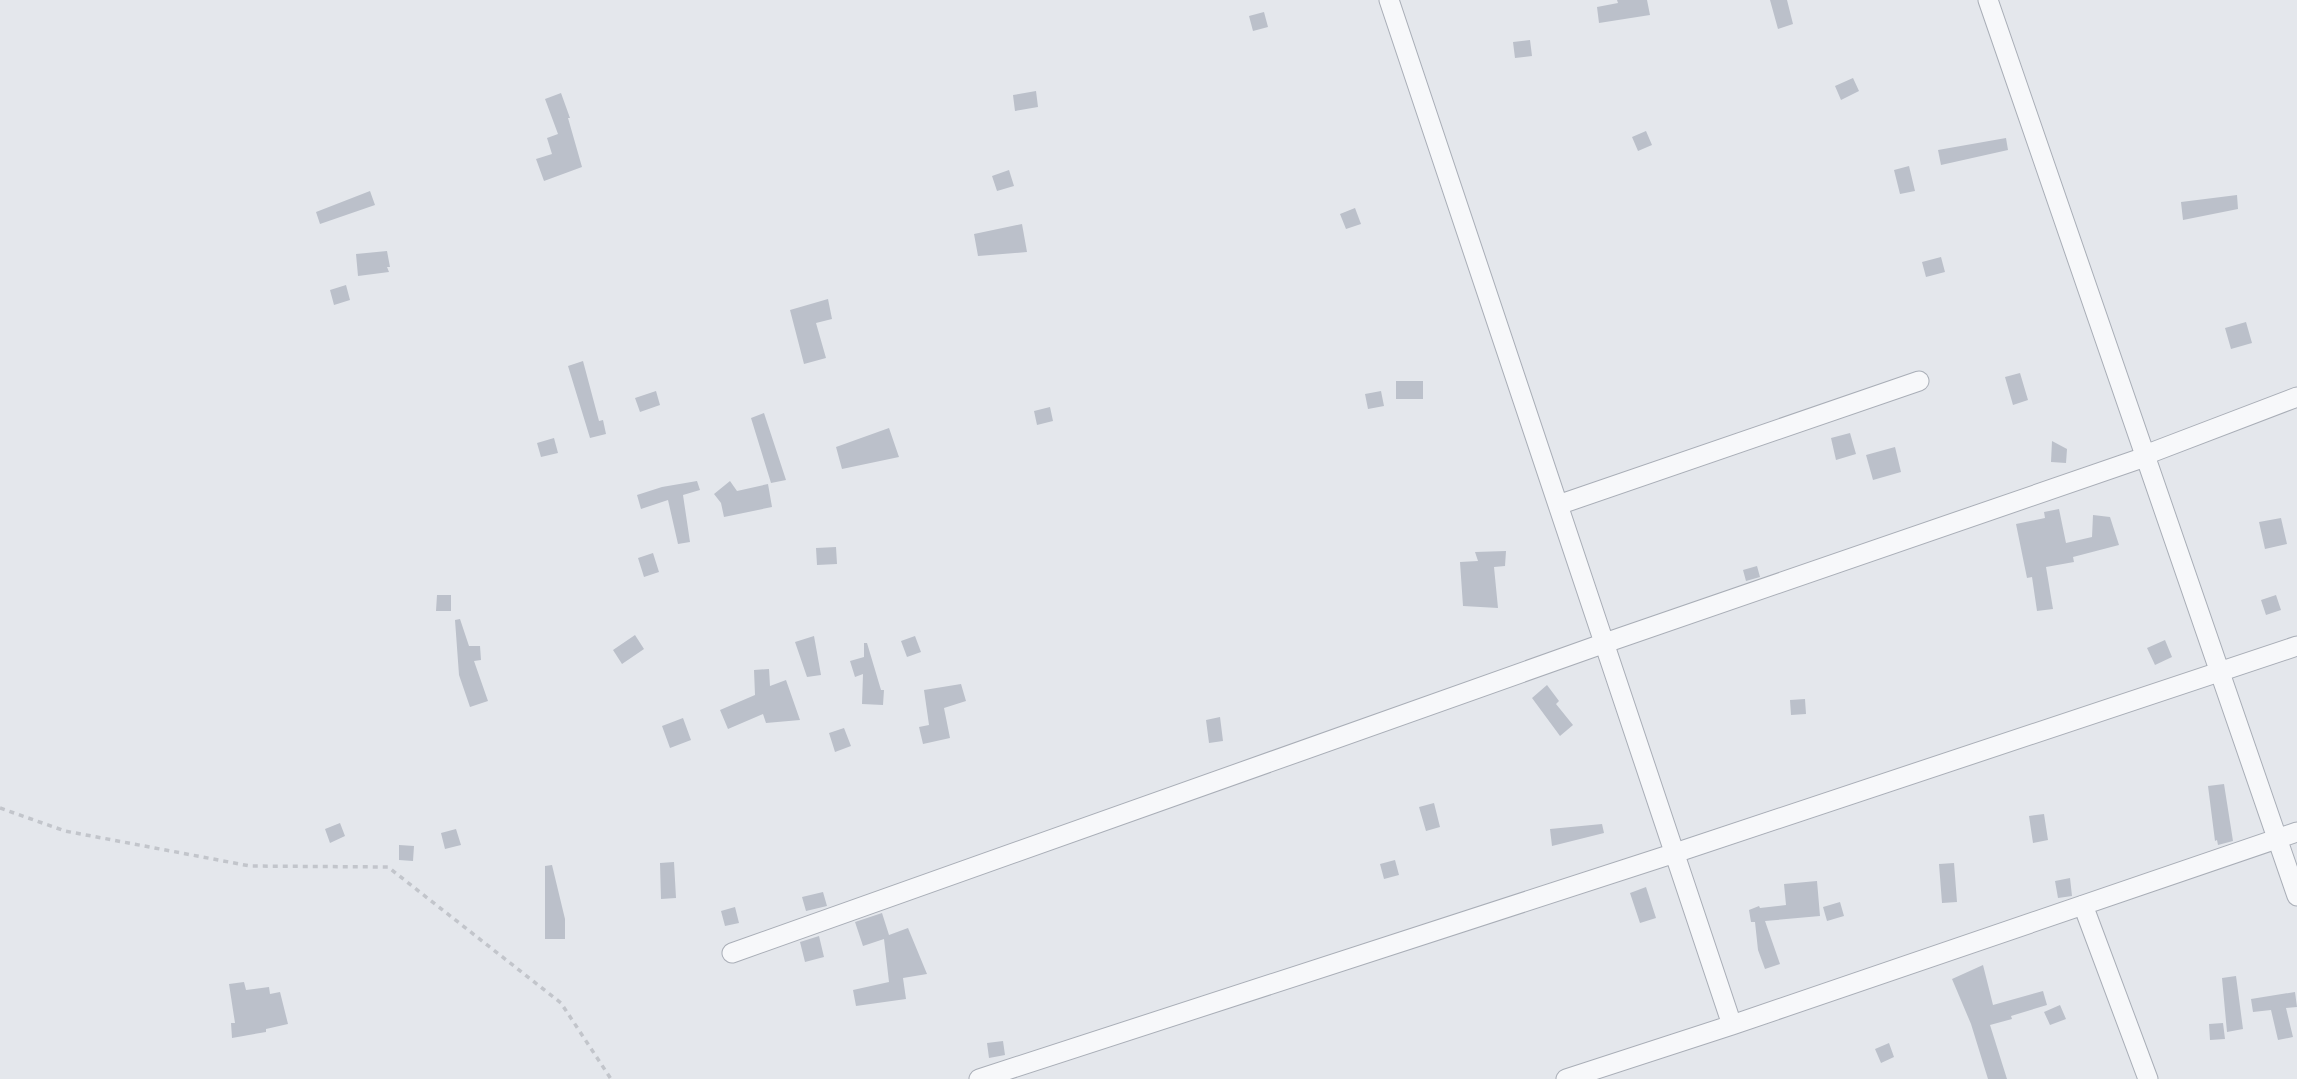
<svg xmlns="http://www.w3.org/2000/svg" width="2297" height="1079" font-family="'Source Sans 3',sans-serif">
<rect width="100%" height="100%" fill="#e4e7ec"/>
<path fill="#bbc0ca" d="M 1617,0 L 1647,0 L 1650,15 L 1599,23 L 1597,7 L 1618,3 Z
M 1770,0 L 1787,0 L 1793,24 L 1778,29 Z
M 1264,12 L 1268,27 L 1253,31 L 1249,16 Z
M 1530,40 L 1532,56 L 1515,58 L 1513,42 Z
M 1853,78 L 1859,91 L 1841,100 L 1835,86 Z
M 1036,91 L 1038,107 L 1015,111 L 1013,95 Z
M 561,93 L 570,118 L 568,118 L 582,167 L 544,181 L 536,159 L 552,154 L 547,138 L 558,134 L 545,99 Z
M 1646,131 L 1652,145 L 1638,151 L 1632,137 Z
M 2006,138 L 2008,150 L 1941,165 L 1938,150 Z
M 1909,166 L 1915,191 L 1900,194 L 1894,170 Z
M 1009,170 L 1014,186 L 997,191 L 992,176 Z
M 370,191 L 375,205 L 320,224 L 316,212 Z
M 2237,195 L 2238,209 L 2183,220 L 2181,202 Z
M 1355,208 L 1361,224 L 1346,229 L 1340,214 Z
M 1022,224 L 1027,252 L 978,256 L 974,234 Z
M 387,251 L 390,267 L 387,267 L 389,272 L 358,276 L 356,254 Z
M 1941,257 L 1945,272 L 1926,277 L 1922,262 Z
M 346,285 L 350,300 L 334,305 L 330,290 Z
M 828,299 L 832,319 L 816,323 L 826,358 L 804,364 L 790,310 Z
M 2246,322 L 2252,343 L 2231,349 L 2225,328 Z
M 583,361 L 599,421 L 603,420 L 606,434 L 590,438 L 568,366 Z
M 2020,373 L 2028,400 L 2013,405 L 2005,377 Z
M 1396,381 L 1423,381 L 1423,399 L 1396,399 Z
M 656,391 L 660,405 L 640,412 L 635,398 Z
M 1381,391 L 1384,406 L 1368,409 L 1365,394 Z
M 1050,407 L 1053,421 L 1037,425 L 1034,411 Z
M 764,413 L 786,480 L 771,483 L 751,418 Z
M 889,428 L 899,457 L 842,469 L 836,447 Z
M 1850,433 L 1856,454 L 1836,460 L 1831,438 Z
M 554,438 L 558,453 L 541,457 L 537,443 Z
M 2052,441 L 2067,449 L 2066,463 L 2051,462 Z
M 1895,447 L 1901,472 L 1873,480 L 1866,455 Z
M 697,481 L 700,490 L 683,495 L 690,542 L 678,544 L 668,500 L 641,509 L 637,495 L 662,487 Z
M 730,481 L 737,491 L 768,484 L 772,507 L 724,517 L 721,503 L 714,494 Z
M 2059,509 L 2066,543 L 2092,537 L 2093,515 L 2110,517 L 2119,545 L 2073,557 L 2074,562 L 2046,567 L 2053,609 L 2037,611 L 2032,577 L 2027,578 L 2016,524 L 2045,518 L 2044,512 Z
M 2281,518 L 2287,544 L 2265,549 L 2259,522 Z
M 836,547 L 837,564 L 817,565 L 816,548 Z
M 1506,551 L 1505,566 L 1494,567 L 1498,608 L 1463,606 L 1460,562 L 1478,561 L 1475,552 Z
M 653,553 L 659,572 L 644,577 L 638,558 Z
M 1757,566 L 1760,577 L 1746,581 L 1743,570 Z
M 437,595 L 451,595 L 451,611 L 436,611 Z
M 2276,595 L 2281,610 L 2266,615 L 2261,600 Z
M 460,619 L 469,646 L 480,646 L 481,660 L 474,661 L 488,701 L 470,707 L 459,675 L 455,620 Z
M 635,635 L 644,649 L 622,664 L 613,650 Z
M 814,636 L 821,675 L 807,677 L 795,642 Z
M 915,636 L 921,652 L 907,657 L 901,641 Z
M 2165,640 L 2172,657 L 2155,665 L 2147,648 Z
M 864,643 L 867,643 L 881,690 L 884,690 L 883,705 L 862,704 L 863,674 L 855,677 L 850,661 L 864,657 Z
M 769,669 L 770,686 L 786,680 L 800,720 L 766,723 L 763,714 L 728,729 L 720,710 L 755,695 L 754,670 Z
M 961,684 L 966,701 L 944,708 L 950,738 L 923,744 L 919,727 L 929,725 L 924,690 Z
M 1547,685 L 1559,701 L 1556,704 L 1573,725 L 1560,736 L 1532,698 Z
M 1805,699 L 1806,714 L 1791,715 L 1790,700 Z
M 1220,717 L 1223,741 L 1209,743 L 1206,720 Z
M 683,718 L 691,740 L 670,748 L 662,726 Z
M 844,728 L 851,746 L 835,752 L 829,733 Z
M 2224,784 L 2233,841 L 2218,845 L 2217,840 L 2215,841 L 2208,786 Z
M 1434,803 L 1440,827 L 1426,831 L 1419,807 Z
M 2044,814 L 2048,840 L 2033,843 L 2029,816 Z
M 340,823 L 345,836 L 330,843 L 325,829 Z
M 1602,824 L 1604,833 L 1552,846 L 1550,829 Z
M 456,829 L 461,845 L 445,849 L 441,833 Z
M 399,845 L 414,846 L 413,861 L 399,860 Z
M 1395,860 L 1399,875 L 1384,879 L 1380,864 Z
M 674,862 L 676,898 L 661,899 L 660,863 Z
M 1954,863 L 1957,902 L 1942,903 L 1939,864 Z
M 552,865 L 565,919 L 565,939 L 545,939 L 545,866 Z
M 2070,878 L 2072,896 L 2058,898 L 2055,881 Z
M 1817,881 L 1820,916 L 1765,921 L 1780,964 L 1765,969 L 1758,950 L 1755,922 L 1751,922 L 1749,910 L 1759,906 L 1760,908 L 1786,905 L 1784,884 Z
M 1646,887 L 1656,918 L 1640,923 L 1630,893 Z
M 823,892 L 827,906 L 806,911 L 802,897 Z
M 1840,902 L 1844,916 L 1827,921 L 1823,907 Z
M 735,907 L 739,923 L 725,926 L 721,911 Z
M 882,913 L 889,935 L 908,928 L 927,974 L 903,978 L 906,999 L 856,1006 L 853,990 L 889,982 L 884,939 L 863,946 L 855,922 Z
M 819,936 L 824,957 L 805,962 L 800,942 Z
M 1983,965 L 1993,1005 L 2043,991 L 2047,1005 L 2011,1016 L 2012,1019 L 1990,1025 L 2007,1079 L 1988,1079 L 1971,1024 L 1952,979 Z
M 2236,976 L 2243,1029 L 2227,1032 L 2222,978 Z
M 244,982 L 246,990 L 269,987 L 270,994 L 280,992 L 288,1024 L 266,1029 L 266,1032 L 232,1038 L 231,1023 L 235,1023 L 229,984 Z
M 2295,992 L 2297,1007 L 2286,1008 L 2293,1037 L 2278,1040 L 2271,1010 L 2253,1012 L 2251,999 Z
M 2060,1005 L 2066,1019 L 2050,1025 L 2044,1012 Z
M 2223,1023 L 2225,1039 L 2210,1040 L 2209,1024 Z
M 1003,1041 L 1005,1055 L 989,1058 L 987,1043 Z
M 1889,1043 L 1894,1057 L 1881,1063 L 1875,1049 Z"/>
<g fill="none" stroke-linecap="round" stroke-linejoin="round">
<g stroke="#a9aeb7" stroke-width="21">
<path id="minor" d="M 1389,0 L 1732,1025
M 1988,0 L 2297,896
M 2145,455 L 2297,397
M 1558,505 L 1919,381
M 2083,905 L 2148,1079
M 732,953 L 1605,643 L 2145,457
M 979,1079 L 1675,853 L 2297,646
M 1566,1079 L 1732,1025 L 2297,832"/>
</g>
<path stroke="#c2c5cb" stroke-width="3.5" stroke-dasharray="5 5" stroke-linecap="butt" d="M 0,808 L 65,831 L 250,866 L 388,867 L 561,1003 L 611,1079"/>
<use href="#minor" stroke="#f7f8fa" stroke-width="19"/>
</g>
</svg>
